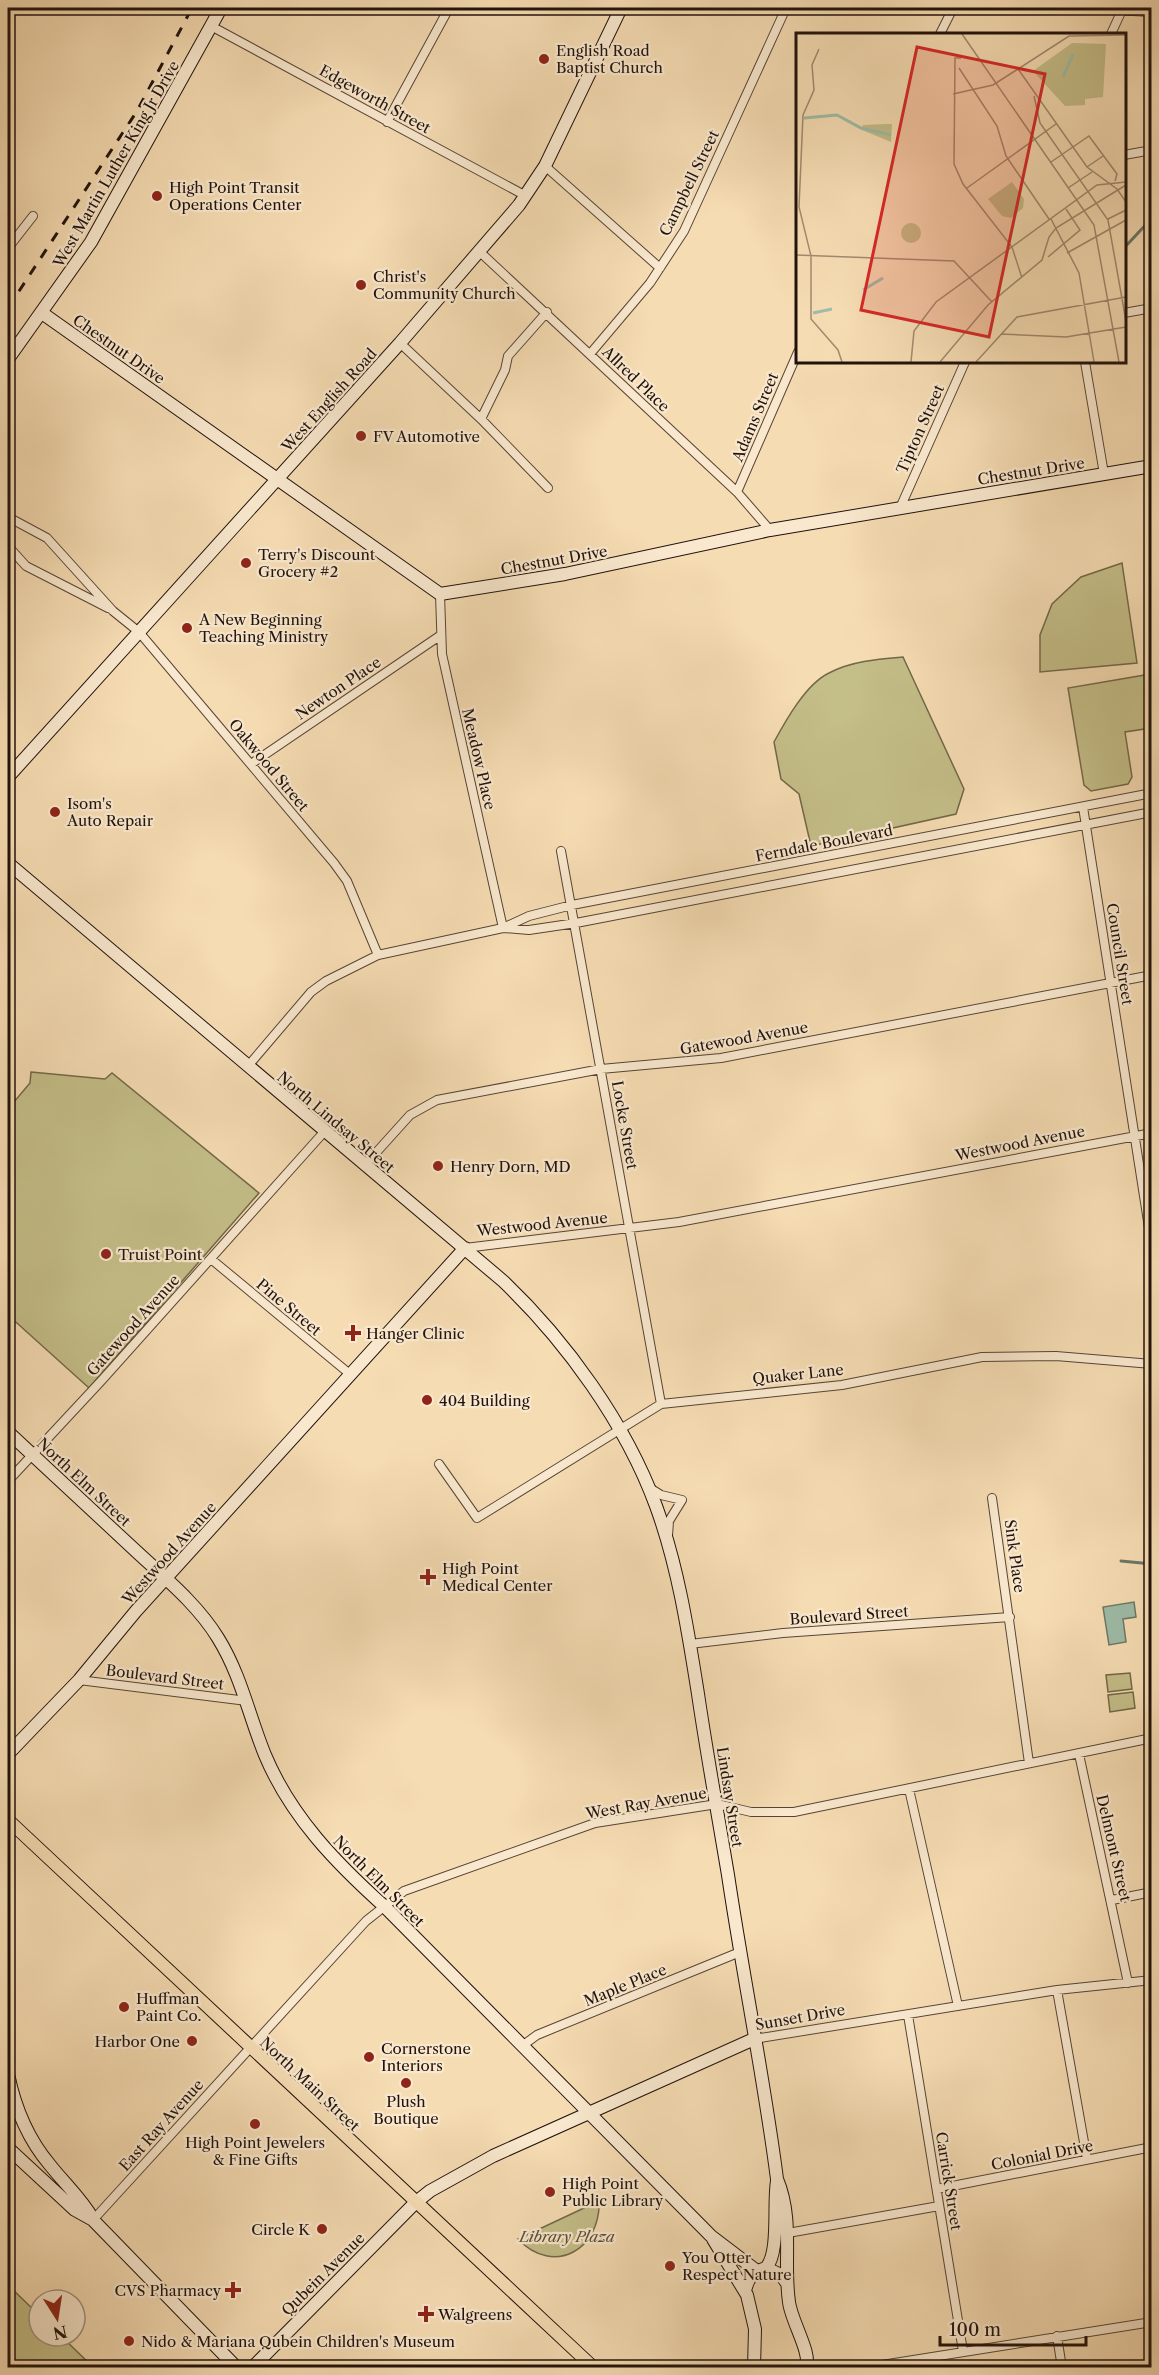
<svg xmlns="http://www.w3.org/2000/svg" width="1159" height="2375" font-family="'Libre Caslon Text',serif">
<rect width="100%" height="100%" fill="#f6dcb3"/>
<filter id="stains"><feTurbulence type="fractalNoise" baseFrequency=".00333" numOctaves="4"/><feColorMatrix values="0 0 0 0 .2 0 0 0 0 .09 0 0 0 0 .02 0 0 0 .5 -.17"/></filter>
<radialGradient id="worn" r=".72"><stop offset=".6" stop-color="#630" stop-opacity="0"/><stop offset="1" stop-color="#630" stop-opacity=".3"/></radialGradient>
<path fill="#c4be88" stroke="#72684a" stroke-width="1.5" d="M 1122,563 L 1137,663 L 1040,672 L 1040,635 L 1052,604 L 1081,577 Z
M 903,657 L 964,789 L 956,814 L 811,846 L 799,794 L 781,779 L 774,742 C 786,720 806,684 829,673 C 851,661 879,659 903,657 Z
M 1151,674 L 1151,728 L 1125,732 L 1132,777 L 1128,784 L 1091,791 L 1084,785 L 1068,688 Z
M 31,1072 L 105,1079 L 112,1073 L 259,1193 L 89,1388 L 8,1315 L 8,1109 L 30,1083 Z
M 1130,1673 L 1132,1689 L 1108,1692 L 1106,1675 Z
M 1133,1692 L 1135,1708 L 1110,1712 L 1108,1695 Z
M 599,2201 C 601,2249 554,2277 518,2239 Z
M 8,2285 L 39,2315 L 39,2336 L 61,2336 L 93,2367 L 8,2367 Z"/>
<path fill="#9ebca7" stroke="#6c7869" stroke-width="1.5" d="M 1134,1602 L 1136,1617 L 1123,1619 L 1126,1642 L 1109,1645 L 1103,1607 Z"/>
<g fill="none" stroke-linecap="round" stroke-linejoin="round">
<path stroke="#6c7869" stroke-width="3" d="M 1124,248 L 1152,218
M 1121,1561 L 1152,1564"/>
<g stroke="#564436" stroke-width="10">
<path id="street" d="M 1075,8 L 1152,12
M 211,26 L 526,196
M 940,34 L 953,8
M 1111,34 L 1122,10
M 387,122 L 449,8
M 1124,155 L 1152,150
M 545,166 L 660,268
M 8,248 L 33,216
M 480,252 L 737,492 L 770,530
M 1124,313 L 1152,308
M 400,343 L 481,419 L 548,488
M 590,354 L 650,283 L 684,231 L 786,8
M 1085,362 L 1104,474
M 481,419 L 505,370 L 508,356 L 547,312
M 737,492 L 798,352
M 900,508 L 965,362
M 8,517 L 47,538 L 113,611 L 139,632 L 334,863 L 347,881 L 378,955
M 8,546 L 26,566 L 108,608
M 440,594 L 442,654 L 503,928
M 251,764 L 441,635
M 1083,807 L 1152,1247
M 561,851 L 661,1404
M 504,928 L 529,930 L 576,923 L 1152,812
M 248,1066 L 311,992 L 326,981 L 378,955 L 503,928 L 529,916 L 572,905 L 1152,793
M 364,1166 L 410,1115 L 437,1100 L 601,1069 L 721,1058 L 1152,975
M 465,1248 L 679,1222 L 1152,1133
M 211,1259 L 351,1375
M 439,1464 L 477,1518 L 661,1404 L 842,1385 L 982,1357 L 1056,1356 L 1152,1364
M 8,1481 L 102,1380 L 324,1132
M 650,1488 L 661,1495 L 682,1500 L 669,1521 L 668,1536
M 992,1498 L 1029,1763
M 690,1644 L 783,1633 L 1010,1617
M 79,1680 L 247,1701
M 1079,1754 L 1128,1983
M 909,1789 L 958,2006
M 1112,1900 L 1152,1892
M 1057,1990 L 1087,2159
M 908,2015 L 963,2351
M 754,2039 L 1057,1990 L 1152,1980
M 522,2046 L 537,2035 L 740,1952
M 1148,2148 L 1152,2159
M 937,2189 L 1152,2147
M 93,2220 L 366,1921 L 404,1891 L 595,1823 L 717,1804 L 751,1812 L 794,1812 L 1152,1738
M 788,2233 L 939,2206
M 1057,2336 L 1062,2368
M 863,2368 L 1152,2322"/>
</g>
<g stroke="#20120c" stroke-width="14">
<path id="secondary" d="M 42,313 L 440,594 L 565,574 L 770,530 L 1152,466
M 8,359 L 91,242 L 221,8
M 8,777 L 400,343 L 519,205 L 545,166 L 621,8
M 8,863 L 503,1281 C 566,1341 626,1424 656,1506 C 678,1566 688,1631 698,1694 C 707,1755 718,1815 728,1875 C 743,1976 764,2078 777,2179 C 794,2220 783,2261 789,2302 C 791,2321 812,2353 806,2368
M 8,1432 C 51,1472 94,1512 137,1552 C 165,1578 198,1605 218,1638 C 241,1675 249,1716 265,1755 C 291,1817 336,1863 385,1907 L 711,2236 L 757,2271
M 8,1754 L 79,1680 L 136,1611 L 465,1248
M 8,2074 C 15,2108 27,2138 50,2165 C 65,2184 81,2198 93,2219
M 8,2148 L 75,2210 L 93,2220 L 237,2368
M 713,2239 L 747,2295 L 755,2329 L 754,2368
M 766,2268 C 780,2252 773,2204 777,2181
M 745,2291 C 748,2278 752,2272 766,2268 L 781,2275 L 786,2282
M 252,2368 L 415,2203 L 430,2191 L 493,2156 L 754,2039"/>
</g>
<g stroke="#20120c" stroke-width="14">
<path id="primary" d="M 8,1820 L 594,2368"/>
</g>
<use href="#street" stroke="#f9e8ce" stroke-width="8"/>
<use href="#secondary" stroke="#f9e8ce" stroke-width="12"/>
<use href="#primary" stroke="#f6dcb3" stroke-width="12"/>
<path stroke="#20120c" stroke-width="3" stroke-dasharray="10 10" stroke-linecap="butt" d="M 8,308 L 137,111 L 192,8"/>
</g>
<g fill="#8f2418" stroke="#f9e8ce" stroke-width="2">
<circle cx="544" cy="59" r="6"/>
<circle cx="157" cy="196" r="6"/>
<circle cx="361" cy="285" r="6"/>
<circle cx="361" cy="436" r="6"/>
<circle cx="246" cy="563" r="6"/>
<circle cx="187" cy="628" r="6"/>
<circle cx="55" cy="812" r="6"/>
<circle cx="438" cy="1166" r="6"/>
<circle cx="106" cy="1254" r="6"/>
<path d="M350 1324h6v6h6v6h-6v6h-6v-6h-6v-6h6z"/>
<circle cx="427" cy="1400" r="6"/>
<path d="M425 1568h6v6h6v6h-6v6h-6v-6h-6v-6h6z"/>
<circle cx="124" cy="2007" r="6"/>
<circle cx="192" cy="2041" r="6"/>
<circle cx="369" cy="2057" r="6"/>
<circle cx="406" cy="2083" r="6"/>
<circle cx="255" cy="2124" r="6"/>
<circle cx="550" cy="2192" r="6"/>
<circle cx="322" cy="2229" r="6"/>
<circle cx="670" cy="2266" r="6"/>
<path d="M230 2281h6v6h6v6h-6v6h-6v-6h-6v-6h6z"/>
<path d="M423 2305h6v6h6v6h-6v6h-6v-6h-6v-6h6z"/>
<circle cx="129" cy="2341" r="6"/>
</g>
<g text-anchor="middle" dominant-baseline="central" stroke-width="4.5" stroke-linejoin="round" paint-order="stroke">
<g font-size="15" fill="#20120c" stroke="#f9e8ce" text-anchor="start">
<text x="556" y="50">English Road<tspan x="556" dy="17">Baptist Church</tspan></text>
<text x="169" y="187">High Point Transit<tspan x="169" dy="17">Operations Center</tspan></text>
<text x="373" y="276">Christ's<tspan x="373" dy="17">Community Church</tspan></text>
<text x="373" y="436">FV Automotive</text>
<text x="258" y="554">Terry's Discount<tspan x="258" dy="17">Grocery #2</tspan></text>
<text x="199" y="619">A New Beginning<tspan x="199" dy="17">Teaching Ministry</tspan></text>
<text x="67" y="803">Isom's<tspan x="67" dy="17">Auto Repair</tspan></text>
<text x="450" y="1166">Henry Dorn, MD</text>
<text x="118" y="1254">Truist Point</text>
<text x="366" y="1333">Hanger Clinic</text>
<text x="439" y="1400">404 Building</text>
<text x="442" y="1568">High Point<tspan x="442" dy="17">Medical Center</tspan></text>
<text x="136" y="1998">Huffman<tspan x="136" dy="17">Paint Co.</tspan></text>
<text x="180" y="2041" text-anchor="end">Harbor One</text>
<text x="381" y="2048">Cornerstone<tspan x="381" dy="17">Interiors</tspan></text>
<text x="406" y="2101" text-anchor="middle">Plush<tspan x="406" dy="17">Boutique</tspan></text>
<text x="255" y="2142" text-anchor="middle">High Point Jewelers<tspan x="255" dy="17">&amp; Fine Gifts</tspan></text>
<text x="562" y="2183">High Point<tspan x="562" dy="17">Public Library</tspan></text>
<text x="310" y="2229" text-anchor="end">Circle K</text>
<text x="682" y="2257">You Otter<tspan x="682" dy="17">Respect Nature</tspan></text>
<text x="221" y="2290" text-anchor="end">CVS Pharmacy</text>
<text x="438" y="2314">Walgreens</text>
<text x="141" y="2341">Nido &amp; Mariana Qubein Children's Museum</text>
</g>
<g font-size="15" fill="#20120c" stroke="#f9e8ce">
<text transform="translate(375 99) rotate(29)">Edgeworth Street</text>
<text transform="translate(116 164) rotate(-60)">West Martin Luther King Jr Drive</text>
<text transform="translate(689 183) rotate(-64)">Campbell Street</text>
<text transform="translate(119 349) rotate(35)">Chestnut Drive</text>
<text transform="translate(636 379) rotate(44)">Allred Place</text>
<text transform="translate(329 400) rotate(-48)">West English Road</text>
<text transform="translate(755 417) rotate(-67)">Adams Street</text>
<text transform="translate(920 429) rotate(-66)">Tipton Street</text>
<text transform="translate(1031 471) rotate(-9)">Chestnut Drive</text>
<text transform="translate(554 560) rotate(-10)">Chestnut Drive</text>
<text transform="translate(338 688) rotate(-34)">Newton Place</text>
<text transform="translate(479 759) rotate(77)">Meadow Place</text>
<text transform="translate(269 765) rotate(50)">Oakwood Street</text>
<text transform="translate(824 843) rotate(-11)">Ferndale Boulevard</text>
<text transform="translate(1120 954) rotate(81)">Council Street</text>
<text transform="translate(744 1038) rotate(-10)">Gatewood Avenue</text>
<text transform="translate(336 1122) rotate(40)">North Lindsay Street</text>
<text transform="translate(625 1125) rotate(80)">Locke Street</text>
<text transform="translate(1020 1143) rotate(-11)">Westwood Avenue</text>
<text transform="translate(542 1224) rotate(-6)">Westwood Avenue</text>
<text transform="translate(289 1307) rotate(40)">Pine Street</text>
<text transform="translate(133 1325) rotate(-48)">Gatewood Avenue</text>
<text transform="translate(798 1374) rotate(-6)">Quaker Lane</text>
<text transform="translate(84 1482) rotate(43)">North Elm Street</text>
<text transform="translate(169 1553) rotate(-48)">Westwood Avenue</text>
<text transform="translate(1015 1556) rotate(82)">Sink Place</text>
<text transform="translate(849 1615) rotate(-4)">Boulevard Street</text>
<text transform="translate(165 1677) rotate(7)">Boulevard Street</text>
<text transform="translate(730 1797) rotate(81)">Lindsay Street</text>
<text transform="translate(646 1803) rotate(-10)">West Ray Avenue</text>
<text transform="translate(1114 1848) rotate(77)">Delmont Street</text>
<text transform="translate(379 1881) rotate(45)">North Elm Street</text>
<text transform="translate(625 1985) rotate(-22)">Maple Place</text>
<text transform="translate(800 2017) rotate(-10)">Sunset Drive</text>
<text transform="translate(310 2084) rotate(43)">North Main Street</text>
<text transform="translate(161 2125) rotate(-48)">East Ray Avenue</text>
<text transform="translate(1042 2155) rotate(-11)">Colonial Drive</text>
<text transform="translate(949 2181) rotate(81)">Carrick Street</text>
<text transform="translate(323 2274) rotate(-45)">Qubein Avenue</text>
</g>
<g font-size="15" font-style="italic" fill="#594e37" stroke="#f9e8ce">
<text x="567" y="2236">Library Plaza</text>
</g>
</g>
<g transform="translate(796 33)">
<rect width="330" height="330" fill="#f6dcb3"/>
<path d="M 276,10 L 310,11 L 307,64 L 289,66 L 289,72 L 269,73 L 237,38 ZM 90,91 L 96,91 L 95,109 L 66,97 L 67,92 ZM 216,149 L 228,166 L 227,175 L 215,185 L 206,183 L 192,166 ZM105 200a10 10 0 1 1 20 0a10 10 0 1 1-20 0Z" fill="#c4be88"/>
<path fill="none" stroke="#9ebca7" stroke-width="3" d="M 267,44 L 277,21M 8,85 L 41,82 L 65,95 L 95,102M 67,257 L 87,245M 17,280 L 36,276"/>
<path fill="none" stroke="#a08b70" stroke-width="1.5" d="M 166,1 L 298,192 L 323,329M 330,2 L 273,3 L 222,36 L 291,134 L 321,156 L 330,169M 23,16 L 16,32 L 18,57 L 7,82 L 3,174 L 15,223 L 15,286 L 42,317 L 46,329M 165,25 L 159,25 L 158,131 L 167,151 L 216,214 L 226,245M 163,35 L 201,93 L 210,123 L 253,186M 157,61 L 197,52 L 222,36M 238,63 L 244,90 L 312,187 L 330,288M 255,129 L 293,103 L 321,141 L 319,148M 291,134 L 307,123M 171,155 L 260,91M 272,155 L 296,139M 255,186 L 283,240 L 298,329M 312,186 L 330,177M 271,220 L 330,187M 0,222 L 158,228 L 196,269M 252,224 L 284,197 L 270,176M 205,301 L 270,304 L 330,294M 115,329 L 118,298 L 140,269 L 301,152 L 330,149M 144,329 L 192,272 L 246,227 L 253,204 L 260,195 L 330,152M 180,329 L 221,284 L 330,264"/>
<path fill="#d62828" fill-opacity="0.15" stroke="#d62828" stroke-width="3" d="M 121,14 L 249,41 L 193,304 L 65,277 Z"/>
<rect width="330" height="330" fill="none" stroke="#20120c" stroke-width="3"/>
</g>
<rect width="1159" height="2375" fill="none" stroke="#f6dcb3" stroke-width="30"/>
<rect x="9" y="9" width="1141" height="2357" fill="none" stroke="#20120c" stroke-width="3"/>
<rect x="15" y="15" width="1129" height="2345" fill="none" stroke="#20120c" stroke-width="1.5"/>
<g transform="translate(57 2318) rotate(168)"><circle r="28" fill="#f9e8ce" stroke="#a29280" stroke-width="1.5"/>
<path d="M0-4.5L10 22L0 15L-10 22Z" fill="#8f2418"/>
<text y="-9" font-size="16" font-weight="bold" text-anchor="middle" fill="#20120c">N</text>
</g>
<path d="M940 2336v9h146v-9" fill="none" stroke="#20120c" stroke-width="3"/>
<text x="949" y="2336" font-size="18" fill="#20120c" stroke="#f9e8ce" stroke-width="4.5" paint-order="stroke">100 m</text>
<rect width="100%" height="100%" filter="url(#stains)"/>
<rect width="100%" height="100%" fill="url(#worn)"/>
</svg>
